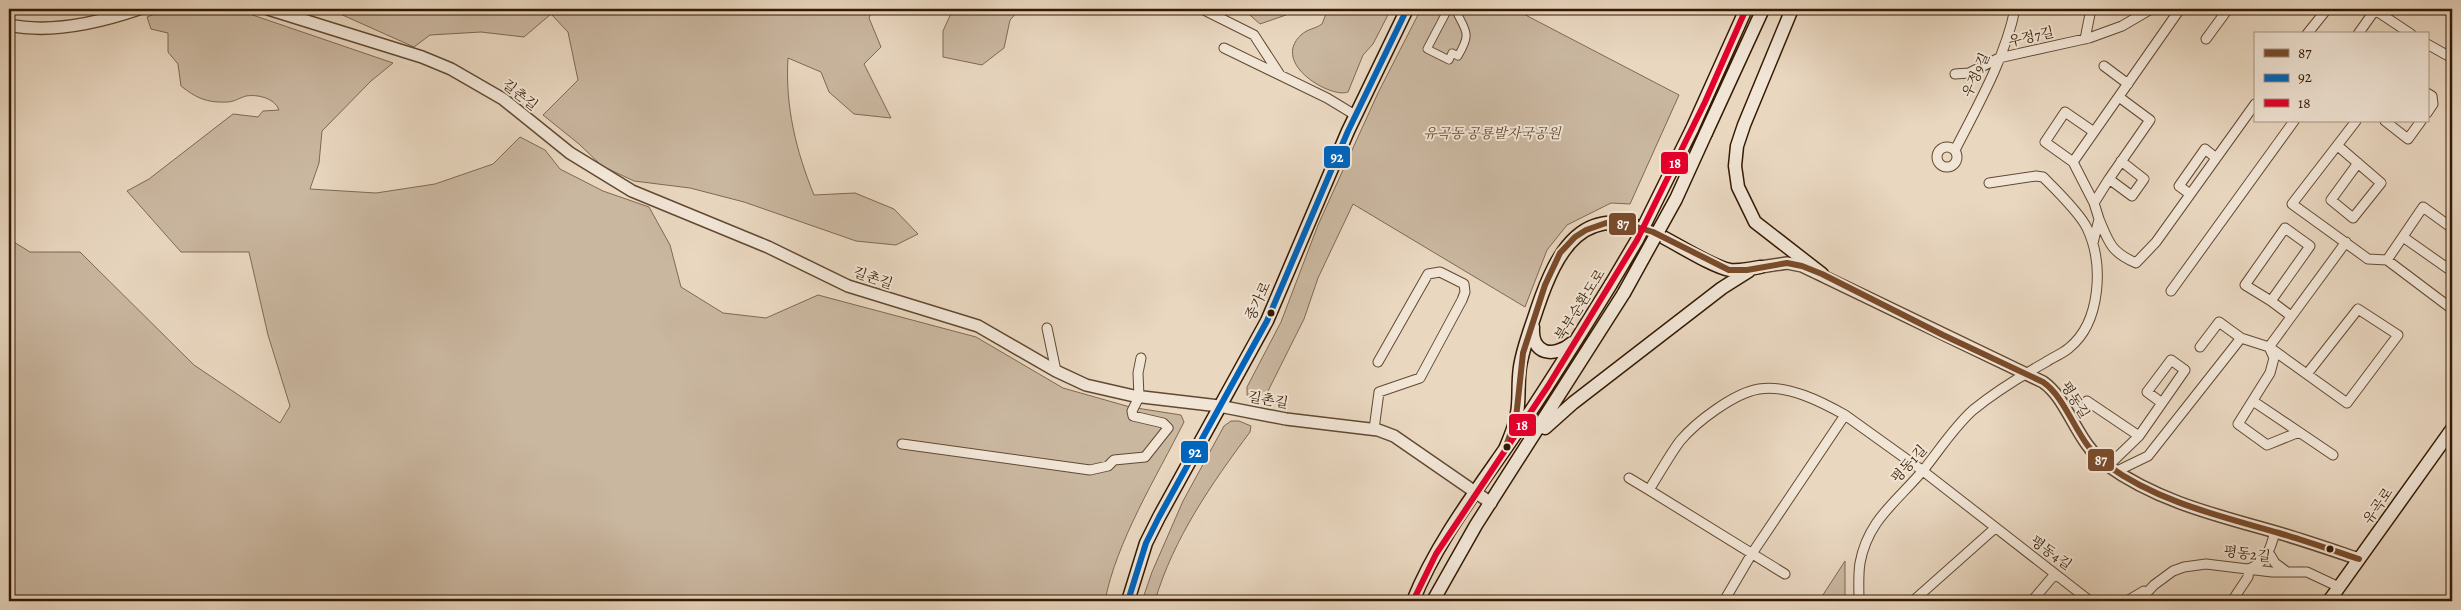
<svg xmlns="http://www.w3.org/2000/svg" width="2461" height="610" font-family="Alegreya,'Noto Serif KR',serif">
<rect width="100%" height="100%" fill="#e9d7c0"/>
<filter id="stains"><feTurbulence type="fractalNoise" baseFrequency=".004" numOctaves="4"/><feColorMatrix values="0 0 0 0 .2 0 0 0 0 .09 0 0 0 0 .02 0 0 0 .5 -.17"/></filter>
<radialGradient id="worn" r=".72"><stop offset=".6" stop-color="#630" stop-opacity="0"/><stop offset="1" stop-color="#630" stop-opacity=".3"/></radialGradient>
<path fill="#cab7a0" stroke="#806850" d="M 168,9 L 235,9 L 393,63 L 371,81 L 322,131 L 319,163 L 310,189 L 376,193 L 435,184 L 493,164 L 520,137 L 545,150 L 560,169 L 603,191 L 649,207 L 670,245 L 681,287 L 723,313 L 766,318 L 818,295 L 976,337 L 1063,388 L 1130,407 L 1181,415 L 1184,422 C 1157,476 1116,542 1105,601 L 9,601 L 9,239 L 30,252 L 80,252 L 194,365 L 280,423 L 290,406 L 268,335 L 249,252 L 181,252 L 127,191 L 149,179 L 233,114 L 258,117 L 263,111 L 279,110 C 275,98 257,94 246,96 C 239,98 234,102 227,102 C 207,103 196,98 181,86 L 178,64 L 168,52 L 168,33 L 151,29 L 147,17 Z
M 329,9 L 873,9 L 869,18 L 881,47 L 864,64 L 891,118 L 854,114 L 829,92 L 821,72 L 788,58 C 785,106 796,151 814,195 L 855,193 L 894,209 L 918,234 L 896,245 L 856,241 L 744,202 L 690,188 L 634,181 L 602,166 L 579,144 L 543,115 L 578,80 L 568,32 L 551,14 L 524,37 L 481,32 L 430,35 L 414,47 Z
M 953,9 L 1020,9 L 1010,20 L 1004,48 L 982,65 L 943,57 L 943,31 Z
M 1243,9 L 1289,9 L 1286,15 L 1260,24 Z
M 1328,9 L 1391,9 L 1373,44 L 1363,55 L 1348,92 C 1332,99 1270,64 1301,35 C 1307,29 1315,29 1322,24 Z
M 1421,9 L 1514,9 L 1679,95 L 1630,204 L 1611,203 L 1567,225 L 1547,250 L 1525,307 L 1353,204 L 1318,278 L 1304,319 L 1263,401 L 1252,400 L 1247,395 L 1247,387 L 1281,322 L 1318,225 L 1378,93 Z
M 1231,421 L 1239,421 L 1251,426 L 1250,432 C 1212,483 1173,539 1155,601 L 1142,601 L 1152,572 L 1183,501 L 1224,426 Z
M 1845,561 L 1845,601 L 1819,601 Z"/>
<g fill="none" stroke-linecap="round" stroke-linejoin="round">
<g stroke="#624931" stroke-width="9">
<path id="pedestrian" d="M 1448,9 L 1427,49 L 1449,60 L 1452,53 L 1458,56 C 1472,32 1466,32 1455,9"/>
</g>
<g stroke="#624931" stroke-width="11">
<path id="minor" d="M 1202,9 L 1254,35 L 1280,75
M 2307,34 L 2327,9
M 2358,34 L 2375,10 L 2411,34
M 2085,39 L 2091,9
M 2206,39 L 2228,9
M 2427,44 L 2452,58
M 1224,48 L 1327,98 L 1355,115
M 2104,66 L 2128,84
M 1955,74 L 1969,73 L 1999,58 L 2089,38 L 2122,26 L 2151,9
M 2427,93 L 2432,96 L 2433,104 L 2427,113
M 2356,121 L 2292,204 L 2368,259 L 2387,260 L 2452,309
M 2385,121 L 2408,139 L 2421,121
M 2094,132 L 2180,9
M 2338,146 L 2381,183 L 2353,218 L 2331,200 L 2358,163
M1937 157a10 10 0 1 1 20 0a10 10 0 1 1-20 0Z
M 1955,150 C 1978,105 2005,58 2015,9
M 2073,162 L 2094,132 L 2065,112 L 2045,142 L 2073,162 L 2094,203 L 2099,219 L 2093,243
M 2109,179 L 2132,196 L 2144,179 L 2121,161
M 2190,194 L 2179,186 L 2205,149 L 2216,158
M 2094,203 L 2109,179 L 2150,120 L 2119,97
M 2099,219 C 2109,243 2111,252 2136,263 L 2156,242 L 2255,104
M 2403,237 L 2450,270 L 2452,266
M 2387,260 L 2423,207 L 2452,228
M 2171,291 L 2294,121
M 2271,301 L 2245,285 L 2285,228 L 2310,246 L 2271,301 L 2291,316
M 1047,328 L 1056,371
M 2200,347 L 2219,322 L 2241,338
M 2087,401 L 2139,436
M 2253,401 L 2299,432 L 2267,445 L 2238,424 L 2270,373 L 2274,358 L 2269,347 L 2346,242
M 1374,429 L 1379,392 L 1420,378 L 1462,300 L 1465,292 L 1464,284 L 1440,272 L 1428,274 L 1378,362
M 2299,432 L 2333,455
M 902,444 L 1090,470 L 1108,466 L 1114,460 L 1145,457 L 1168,428 L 1163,423 L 1133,416 L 1132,411 L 1139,397 L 1138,373 L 1141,358
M 2108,466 L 2139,436 L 2185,370 L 2171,360 L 2147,392 L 2162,403
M 2117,471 L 2148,456 L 2241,338 L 2269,347 L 2347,403 L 2398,335 L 2358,309 L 2307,374
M 1629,478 L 1649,490
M 2269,553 L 2275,563 L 2287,572
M 1785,574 L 1649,490 C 1659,474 1669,456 1680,441 C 1696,422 1734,393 1759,389 C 1787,384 1822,402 1845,415
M 1724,601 L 1751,555 L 1845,415 L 1923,471 L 2090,601
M 1859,601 C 1859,589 1858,575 1860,563 C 1868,519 1898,501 1925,468 C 1940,449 1955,426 1973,410 C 1995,392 2021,376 2046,362 C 2053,357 2062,354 2069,348 C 2101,322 2104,264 2087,228 C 2079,212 2056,190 2043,177 L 2036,176 L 1989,183
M 1913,601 L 1994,529
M 2032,601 L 2055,574
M 2127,601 L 2144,591
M 2139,601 L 2154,585 L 2173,571 L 2184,567 L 2206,564 L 2272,572 L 2307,572 L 2339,587
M 2232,601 L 2248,577 L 2249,569 C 2267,561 2270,550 2275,532"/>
</g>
<g stroke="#624931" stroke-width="14">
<path id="tertiary" d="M 268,9 L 422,57 L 451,69 L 503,99 L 570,153 L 632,191 L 768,247 L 848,286 L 978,326 L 1056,371 L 1086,385 L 1134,396 L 1219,406 L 1286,419 L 1378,430 L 1394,436 L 1491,503
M 9,25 C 51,34 98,23 139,9
M 1760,267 L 1787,263 L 1802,266 L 2043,382 C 2069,400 2076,443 2107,465 C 2158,502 2220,516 2279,533 C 2306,541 2332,550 2359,559"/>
</g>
<g stroke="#351a01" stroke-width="15">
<path id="secondary" d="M 1792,9 L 1744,125 L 1737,146 L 1735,166 L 1738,187 L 1755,222 L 1822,274
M 1692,129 L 1746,9
M 1706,133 L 1763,9
M 1533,327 C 1531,355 1554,358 1572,343
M 1545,428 L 1573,403 L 1722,288 L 1749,271
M 1505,449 C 1511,435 1517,421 1518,405 C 1519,393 1518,380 1520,367 C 1523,347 1531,328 1537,309 C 1557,250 1583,200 1655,233 C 1674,242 1712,267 1730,270 C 1740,271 1750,269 1760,267
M 1128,601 L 1146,543 L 1159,517 L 1267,321 L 1348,131 L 1407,9
M 1413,601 C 1436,543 1477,490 1512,439 C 1547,388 1579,336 1611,284
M 1433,601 L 1476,525 L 1624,293
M 2329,601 L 2452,429"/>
</g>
<use href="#pedestrian" stroke="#f1e5d6" stroke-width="7"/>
<use href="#minor" stroke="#f1e5d6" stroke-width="9"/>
<use href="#tertiary" stroke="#f1e5d6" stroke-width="11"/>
<use href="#secondary" stroke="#f1e5d6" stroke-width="12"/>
<g stroke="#351a01" stroke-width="15" stroke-linecap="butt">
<path id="secondary-bridge" d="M 1611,284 L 1637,240 L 1692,129
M 1624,293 L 1676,199 L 1706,133"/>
</g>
<use href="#secondary-bridge" stroke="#f1e5d6" stroke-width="12"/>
<g stroke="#f1e5d6" stroke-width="10">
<path id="bus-1" d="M 1505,449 L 1516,418 L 1523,353 L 1545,285 L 1560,253 L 1575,237 L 1586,230 L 1606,223 L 1627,224 L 1653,232 L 1729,270 L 1747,270 L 1787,263 L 1802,266 L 1822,274 L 1943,335 L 2043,382 C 2069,400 2076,443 2107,465 C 2158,502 2220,516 2279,533 C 2306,541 2332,550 2359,559"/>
</g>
<g stroke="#f1e5d6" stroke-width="10">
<path id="bus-2" d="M 1128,601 L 1146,543 L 1159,517 L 1267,321 L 1348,131 L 1407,9"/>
</g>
<g stroke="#f1e5d6" stroke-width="10">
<path id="bus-3" d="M 1413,601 L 1436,554 L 1548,386 L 1637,240 L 1705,102 L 1746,9"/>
</g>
<use href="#bus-1" stroke="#7a4b2a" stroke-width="6"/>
<use href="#bus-2" stroke="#0065bd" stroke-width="6"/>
<use href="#bus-3" stroke="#e4002b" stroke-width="6"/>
</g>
<g fill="#351a01" stroke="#f1e5d6" stroke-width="2">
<circle cx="1271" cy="313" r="4.5"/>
<circle cx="1507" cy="447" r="4.5"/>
<circle cx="2330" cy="549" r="4.5"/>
</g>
<g text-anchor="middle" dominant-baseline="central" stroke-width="4" stroke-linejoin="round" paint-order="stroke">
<g font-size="14" fill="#351a01" stroke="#f1e5d6">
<text transform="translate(2031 37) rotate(-13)">우정7길</text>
<text transform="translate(1976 75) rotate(-66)">우정9길</text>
<text transform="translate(520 95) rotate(38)">길촌길</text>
<text transform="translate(873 278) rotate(19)">길촌길</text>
<text transform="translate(1258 301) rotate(-65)">종가로</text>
<text transform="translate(1580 305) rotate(-58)">북부순환도로</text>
<text transform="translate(1268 400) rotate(10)">길촌길</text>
<text transform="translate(2075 400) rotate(58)">평동길</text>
<text transform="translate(1909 464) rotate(-48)">평동1길</text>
<text transform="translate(2378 506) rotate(-55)">유곡로</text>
<text transform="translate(2051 553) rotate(36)">평동4길</text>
<text transform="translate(2247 554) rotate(7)">평동2길</text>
</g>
<g font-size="14" font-style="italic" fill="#624931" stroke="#f1e5d6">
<text x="1492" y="133">유곡동 공룡발자국공원</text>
</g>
</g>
<g stroke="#f1e5d6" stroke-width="2">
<rect x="1323" y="145" width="28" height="24" rx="5" fill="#0065bd"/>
<rect x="1660" y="151" width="29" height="24" rx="5" fill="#e4002b"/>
<rect x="1608" y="212" width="29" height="24" rx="5" fill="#7a4b2a"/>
<rect x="1508" y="413" width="29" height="24" rx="5" fill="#e4002b"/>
<rect x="1180" y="440" width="29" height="24" rx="5" fill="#0065bd"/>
<rect x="2087" y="448" width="28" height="24" rx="5" fill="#7a4b2a"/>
</g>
<g font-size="14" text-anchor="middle" font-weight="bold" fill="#fff">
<text x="1337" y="162">92</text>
<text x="1675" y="168">18</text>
<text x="1623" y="229">87</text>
<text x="1522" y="430">18</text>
<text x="1195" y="457">92</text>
<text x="2101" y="465">87</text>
</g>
<rect width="2461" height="610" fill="none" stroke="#e9d7c0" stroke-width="30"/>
<rect x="10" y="10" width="2441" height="590" fill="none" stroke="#351a01" stroke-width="2.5"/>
<rect x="15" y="15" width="2431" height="580" fill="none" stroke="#351a01"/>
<rect x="2254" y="32" width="175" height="90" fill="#f1e5d6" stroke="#a69481"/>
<rect x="2264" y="49" width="25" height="8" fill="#7a4b2a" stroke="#a69481"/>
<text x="2298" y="58" font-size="15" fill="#351a01">87</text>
<rect x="2264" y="74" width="25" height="8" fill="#0065bd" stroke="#a69481"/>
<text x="2298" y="82" font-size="15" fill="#351a01">92</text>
<rect x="2264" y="99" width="25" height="8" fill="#e4002b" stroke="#a69481"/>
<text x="2298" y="108" font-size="15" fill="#351a01">18</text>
<rect width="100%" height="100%" filter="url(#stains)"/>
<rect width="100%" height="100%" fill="url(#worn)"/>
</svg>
